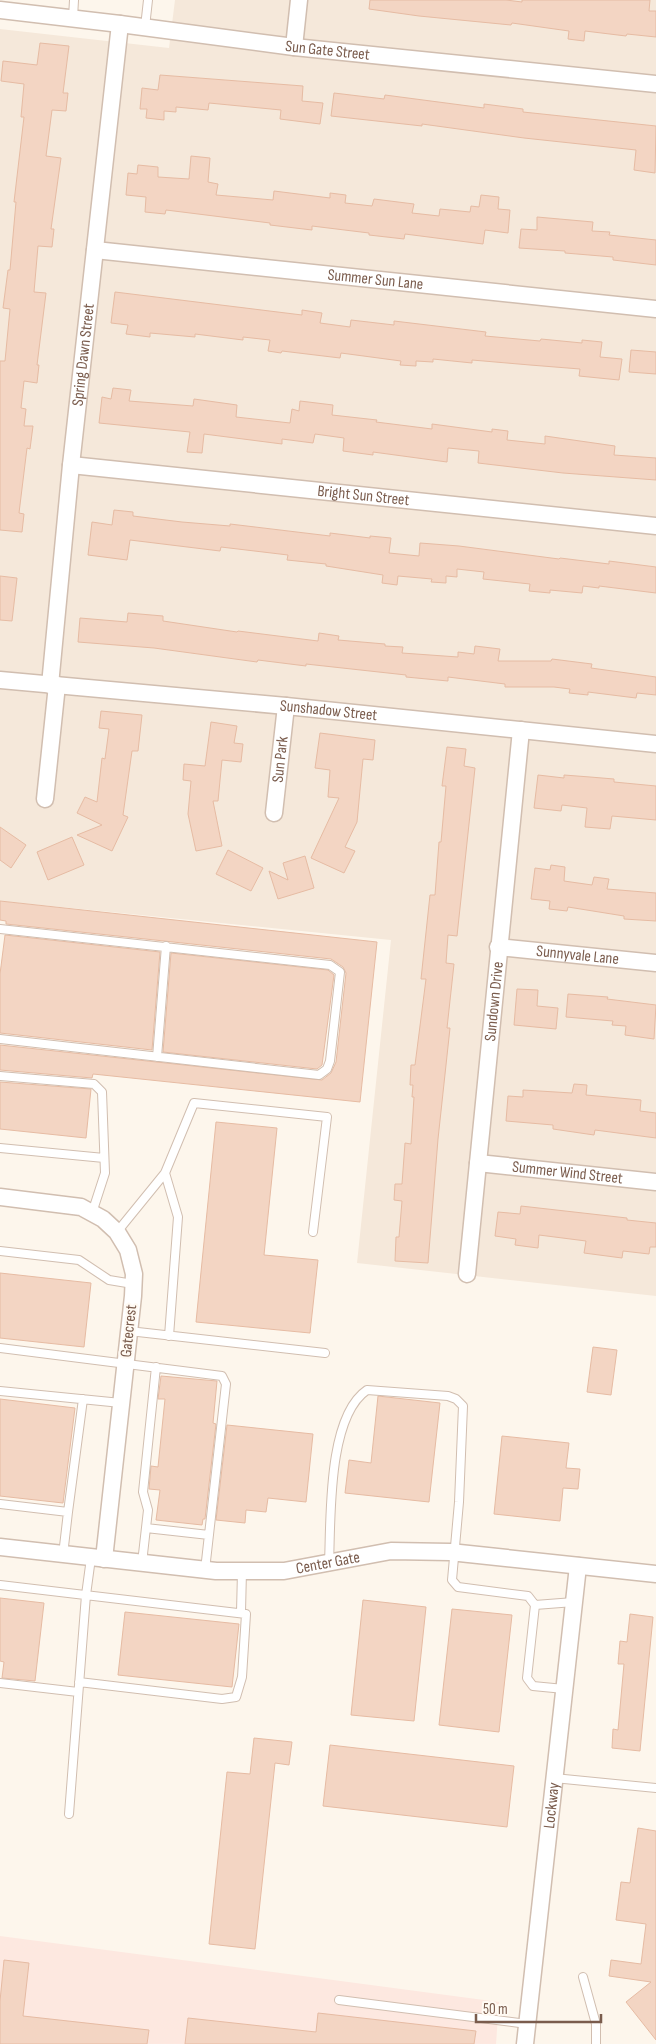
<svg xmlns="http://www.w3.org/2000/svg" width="656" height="2044" font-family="'Sofia Sans Condensed',sans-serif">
<rect width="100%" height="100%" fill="#fdf6ec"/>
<path fill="#f5e8da" d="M 175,0 L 656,0 L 656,1296 L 357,1263 L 391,940 L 0,901 L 0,29 L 169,48 Z"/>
<path fill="#fde8e0" d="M 0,1936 L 499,2002 L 496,2044 L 0,2044 Z"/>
<path fill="#f3d5c3" stroke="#e6bba3" d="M 370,0 L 506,0 L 522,2 L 522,0 L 650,0 L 649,11 L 656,11 L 656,37 L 627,34 L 626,36 L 585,31 L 584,41 L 568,39 L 569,31 L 512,23 L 511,25 L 419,16 L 369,9 Z
M 40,43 L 69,46 L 63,93 L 68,93 L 66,111 L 52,110 L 46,156 L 61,158 L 51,229 L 54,229 L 52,247 L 38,246 L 34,292 L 46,293 L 37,365 L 39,365 L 37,383 L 24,381 L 21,408 L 26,409 L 24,426 L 33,426 L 30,449 L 27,448 L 19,513 L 24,514 L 22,532 L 0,530 L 0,361 L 5,361 L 10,309 L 3,308 L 8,270 L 10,270 L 16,202 L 14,202 L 24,117 L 21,117 L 24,84 L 1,81 L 3,61 L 37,65 Z
M 160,75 L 303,86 L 302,101 L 323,103 L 320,124 L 280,119 L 281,110 L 209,103 L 208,110 L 176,107 L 176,112 L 164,111 L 164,120 L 146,118 L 147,109 L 140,109 L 142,88 L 158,90 Z
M 334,93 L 384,99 L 385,95 L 484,108 L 484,104 L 523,109 L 523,112 L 656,126 L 655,173 L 634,170 L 636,150 L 524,138 L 422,124 L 422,126 L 331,116 Z
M 191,156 L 210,158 L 208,182 L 218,184 L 216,195 L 273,200 L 274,191 L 330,198 L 330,193 L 346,195 L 345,203 L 372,206 L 374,199 L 414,204 L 412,213 L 439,216 L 440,209 L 470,212 L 471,206 L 479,207 L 481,195 L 499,197 L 498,209 L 510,210 L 508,233 L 485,230 L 483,244 L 405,234 L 404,239 L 369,235 L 369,233 L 312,226 L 312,230 L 270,225 L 270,223 L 166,210 L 165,214 L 145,212 L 146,197 L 126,195 L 128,173 L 137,174 L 138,165 L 158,167 L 158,177 L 189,179 Z
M 537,217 L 593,222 L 592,231 L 610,232 L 609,235 L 656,240 L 656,265 L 613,260 L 613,257 L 565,253 L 565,251 L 519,248 L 521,229 L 537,230 Z
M 115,292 L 302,315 L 302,310 L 322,313 L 320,323 L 350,327 L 351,320 L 394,325 L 394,321 L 486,332 L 485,336 L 540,341 L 541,339 L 582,343 L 582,340 L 602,342 L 600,357 L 622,359 L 619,380 L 579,376 L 580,369 L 530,365 L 472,360 L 472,363 L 433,359 L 433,362 L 416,361 L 416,366 L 400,365 L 401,361 L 341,353 L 340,358 L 282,351 L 281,353 L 268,351 L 270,340 L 243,337 L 243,340 L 195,334 L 195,337 L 150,333 L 150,337 L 126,334 L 128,325 L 111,323 Z
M 631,350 L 656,352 L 656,374 L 629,372 Z
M 113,388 L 131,390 L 129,401 L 193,406 L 194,399 L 237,405 L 236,417 L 290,423 L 292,409 L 299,411 L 300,401 L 333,405 L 332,415 L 377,420 L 376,422 L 432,429 L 432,424 L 492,432 L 492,429 L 508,431 L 507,440 L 545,444 L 545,436 L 615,446 L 614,455 L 656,458 L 656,480 L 563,473 L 478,463 L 479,451 L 448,448 L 447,462 L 373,452 L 373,455 L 343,451 L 344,438 L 315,434 L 313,443 L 282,439 L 282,444 L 204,434 L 202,453 L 187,452 L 190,432 L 99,423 L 102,397 L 111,399 Z
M 114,510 L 133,512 L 133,516 L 182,522 L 230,526 L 230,524 L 330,536 L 330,533 L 370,538 L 370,536 L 391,538 L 389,553 L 419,556 L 420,543 L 459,546 L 559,559 L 560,558 L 609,564 L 609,561 L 656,567 L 656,593 L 599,586 L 599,588 L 583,586 L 582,593 L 550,590 L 550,593 L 529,591 L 530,584 L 483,579 L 484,572 L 457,569 L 457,577 L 446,576 L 446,583 L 431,582 L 432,579 L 398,576 L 397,585 L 382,583 L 383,575 L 326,566 L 326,564 L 287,560 L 288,555 L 221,547 L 220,551 L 130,540 L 127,560 L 88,555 L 92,522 L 112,525 Z
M 0,576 L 17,578 L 12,621 L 0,620 Z
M 128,613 L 163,616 L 163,621 L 237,632 L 238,631 L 318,641 L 319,633 L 339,636 L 338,640 L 385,644 L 385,646 L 403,647 L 402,653 L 458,657 L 458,652 L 474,654 L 475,646 L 500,649 L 498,661 L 551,661 L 552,659 L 592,664 L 591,668 L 656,677 L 656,695 L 637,693 L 636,698 L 588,692 L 588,695 L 569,693 L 570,689 L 554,687 L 505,687 L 505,684 L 448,677 L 448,681 L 406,677 L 406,675 L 306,664 L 306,666 L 258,660 L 257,662 L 154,648 L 78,642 L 80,618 L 127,622 Z
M 101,711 L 142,715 L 138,751 L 132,751 L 123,815 L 128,817 L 112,851 L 77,835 L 102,825 L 77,813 L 85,797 L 97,802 L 102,758 L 105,759 L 109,729 L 99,728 Z
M 211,722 L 237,726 L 234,743 L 243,744 L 241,762 L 222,760 L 218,801 L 213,801 L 222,846 L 196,851 L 188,814 L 191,781 L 183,780 L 184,764 L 205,766 Z
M 320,733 L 375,740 L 373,760 L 363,759 L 357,822 L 345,847 L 355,851 L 344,873 L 311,858 L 339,798 L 328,797 L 330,770 L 315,768 Z
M 447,747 L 466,749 L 464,766 L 475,768 L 457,936 L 448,935 L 446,963 L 454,964 L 447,1028 L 450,1028 L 438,1139 L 428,1263 L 395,1261 L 396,1237 L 399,1237 L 402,1201 L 394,1200 L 395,1184 L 402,1184 L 405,1143 L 411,1144 L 414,1097 L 412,1097 L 413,1085 L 410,1085 L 411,1065 L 415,1065 L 426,979 L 421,979 L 430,895 L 435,895 L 439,842 L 441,842 L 446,786 L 442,786 Z
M 538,775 L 564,778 L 564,775 L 590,777 L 614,779 L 614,782 L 656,786 L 656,820 L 612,816 L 610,829 L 585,827 L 587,808 L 562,805 L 561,811 L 534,808 Z
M 0,827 L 26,845 L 11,868 L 0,860 Z
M 72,837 L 84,865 L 48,880 L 37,852 Z
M 228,850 L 263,868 L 251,891 L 216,874 Z
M 305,856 L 314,888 L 278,899 L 269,871 L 288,880 L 283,863 Z
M 551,865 L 565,867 L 564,881 L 592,885 L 594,877 L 609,879 L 607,889 L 656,893 L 656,921 L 624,919 L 624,916 L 568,907 L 567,911 L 549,909 L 550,901 L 531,899 L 535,868 L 550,870 Z
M 0,901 L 377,942 L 360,1102 L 93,1074 L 92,1078 L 0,1070 L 0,1045 L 322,1080 L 331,1073 L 336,1062 L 346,973 L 343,967 L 331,959 L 6,924 L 6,921 L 0,920 Z
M 5,935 L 160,952 L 152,1050 L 0,1033 L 0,974 Z
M 171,953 L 328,970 L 334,975 L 322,1065 L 317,1069 L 163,1052 Z
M 517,989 L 538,990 L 537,1006 L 558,1008 L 556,1029 L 514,1025 Z
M 568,994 L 608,997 L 607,999 L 656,1005 L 654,1039 L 625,1035 L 626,1026 L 612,1025 L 613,1021 L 566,1017 Z
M 0,1082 L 91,1089 L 86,1138 L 0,1129 Z
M 574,1084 L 587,1085 L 586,1095 L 641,1100 L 640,1111 L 656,1113 L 656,1138 L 595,1130 L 594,1135 L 553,1129 L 553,1125 L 506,1121 L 508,1096 L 523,1097 L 523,1090 L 572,1093 Z
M 216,1122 L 277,1128 L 264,1255 L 318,1260 L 310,1333 L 196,1322 Z
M 521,1206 L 627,1218 L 627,1220 L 656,1223 L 656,1247 L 650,1247 L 649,1254 L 623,1251 L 622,1258 L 584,1253 L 586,1241 L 539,1235 L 538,1248 L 515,1245 L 516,1239 L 495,1236 L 498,1212 L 520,1214 Z
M 0,1273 L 91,1283 L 84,1347 L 0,1338 Z
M 593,1347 L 617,1350 L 611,1395 L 587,1392 Z
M 161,1376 L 217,1381 L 213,1423 L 216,1424 L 205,1519 L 203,1519 L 202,1525 L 156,1520 L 160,1490 L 149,1489 L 151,1466 L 158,1467 L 165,1399 L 158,1399 Z
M 378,1396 L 440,1403 L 429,1502 L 345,1493 L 349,1460 L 371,1463 Z
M 0,1399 L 75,1408 L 63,1503 L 0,1496 Z
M 227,1425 L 313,1434 L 306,1502 L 268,1498 L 266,1512 L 246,1510 L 245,1523 L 216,1520 Z
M 502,1436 L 569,1443 L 566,1468 L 580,1469 L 578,1489 L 563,1488 L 560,1521 L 494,1514 Z
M 0,1598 L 44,1603 L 35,1681 L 2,1678 L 4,1662 L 0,1661 Z
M 363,1600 L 426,1607 L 414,1721 L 351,1715 Z
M 452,1609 L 512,1615 L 499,1732 L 439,1725 Z
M 125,1612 L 239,1624 L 232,1687 L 118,1675 Z
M 630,1614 L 653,1617 L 640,1751 L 612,1748 L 613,1729 L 618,1730 L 624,1664 L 618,1664 L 620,1641 L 627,1642 Z
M 254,1738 L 292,1742 L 289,1765 L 275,1763 L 255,1949 L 209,1944 L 227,1772 L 250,1774 Z
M 330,1745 L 514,1766 L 507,1827 L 323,1806 Z
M 638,1828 L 656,1831 L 656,2040 L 626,2002 L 651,1982 L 609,1976 L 611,1960 L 641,1964 L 646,1924 L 616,1920 L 621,1882 L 630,1883 Z
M 4,1960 L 29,1963 L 23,2016 L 149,2030 L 147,2044 L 0,2044 L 0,2001 Z
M 318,2013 L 476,2031 L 474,2044 L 185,2044 L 188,2018 L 316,2032 Z"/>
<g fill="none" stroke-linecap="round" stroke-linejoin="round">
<g stroke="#d1beb0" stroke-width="10">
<path id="lane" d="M 73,18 L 74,0
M 145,27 L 148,0
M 0,929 L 330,965 L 340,972 L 330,1061 L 327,1069 L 319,1075 L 0,1039
M 157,1057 L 166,946
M 0,1076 L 94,1084 L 102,1092 L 105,1173 L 92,1213
M 0,1148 L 104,1158
M 165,1173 L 178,1217 L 169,1336
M 117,1232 L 165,1173 L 194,1103 L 327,1117 L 313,1232
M 0,1251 L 79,1260 L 109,1280 L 133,1284
M 129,1331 L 325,1353
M 0,1348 L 222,1376 L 226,1384 L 205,1570
M 0,1391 L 121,1403
M 0,1504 L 68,1512 L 63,1555
M 68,1512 L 83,1399
M 146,1528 L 209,1535
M 142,1563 L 148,1510 L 143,1492 L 156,1367
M 329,1563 C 331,1520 327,1417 367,1390 L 448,1396 L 456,1399 L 463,1406 L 459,1502 L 452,1580 L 458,1587 L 528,1596 L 535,1605 L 527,1678 L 533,1686 L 564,1689
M 0,1585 L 246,1614 L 242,1677 L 236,1697 L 222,1699 L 79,1682
M 535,1605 L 574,1602
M 241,1612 L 242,1571
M 0,1683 L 78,1692
M 554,1778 L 656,1788
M 69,1814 L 86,1595 L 91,1558
M 583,1977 L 596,2024 L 596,2044
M 339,2000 L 527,2024"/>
</g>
<g stroke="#d1beb0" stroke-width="19">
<g id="street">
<path id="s1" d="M 0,10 L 120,24 L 294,47 L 656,84"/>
<path d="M 294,47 L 299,0"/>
<path id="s2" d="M 95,250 L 656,309"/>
<path id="s3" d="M 71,465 L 656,526"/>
<path id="s4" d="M 0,680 L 286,706 L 656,744"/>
<path id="s5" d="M 50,685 L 71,465 L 120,24"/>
<path d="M 45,799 L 57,685"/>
<path id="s6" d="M 274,813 L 286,706"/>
<path id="s7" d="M 498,947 L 656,963"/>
<path id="s8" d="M 478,1163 L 656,1182"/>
<path d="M 0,1197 L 81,1207 L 103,1219 L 117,1232 L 128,1250 L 134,1274 L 133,1296 L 104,1559"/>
<path id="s9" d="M 467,1274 L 521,730"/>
<path id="s10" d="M 0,1547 L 216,1571 L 284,1571 L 391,1551 L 450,1552 L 656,1574"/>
<path id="s11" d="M 525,2044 L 578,1566"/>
</g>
</g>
<use href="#lane" stroke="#fff" stroke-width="8"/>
<use href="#street" stroke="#fff" stroke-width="16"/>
</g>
<g text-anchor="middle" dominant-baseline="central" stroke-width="4.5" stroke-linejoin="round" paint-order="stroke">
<g font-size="16" fill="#7a5c4d" stroke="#fffaf3">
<text stroke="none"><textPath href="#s1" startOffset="330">Sun Gate Street</textPath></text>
<text stroke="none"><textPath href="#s2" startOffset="282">Summer Sun Lane</textPath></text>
<text stroke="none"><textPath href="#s5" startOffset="332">Spring Dawn Street</textPath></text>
<text stroke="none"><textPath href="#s3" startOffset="294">Bright Sun Street</textPath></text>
<text stroke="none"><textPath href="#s4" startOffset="330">Sunshadow Street</textPath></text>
<text stroke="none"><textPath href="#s6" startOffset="54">Sun Park</textPath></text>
<text stroke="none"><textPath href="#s7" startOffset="80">Sunnyvale Lane</textPath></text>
<text stroke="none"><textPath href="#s9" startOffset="274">Sundown Drive</textPath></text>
<text stroke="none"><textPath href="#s8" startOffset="90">Summer Wind Street</textPath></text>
<text transform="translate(129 1331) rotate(-84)">Gatecrest</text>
<text stroke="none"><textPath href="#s10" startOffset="330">Center Gate</textPath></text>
<text stroke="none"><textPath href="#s11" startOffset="240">Lockway</textPath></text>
</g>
</g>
<path d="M476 2014v8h125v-8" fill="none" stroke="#7a5c4d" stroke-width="2.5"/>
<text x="483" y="2014" font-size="15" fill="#7a5c4d" stroke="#fffaf3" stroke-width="4" paint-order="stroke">50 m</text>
</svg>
